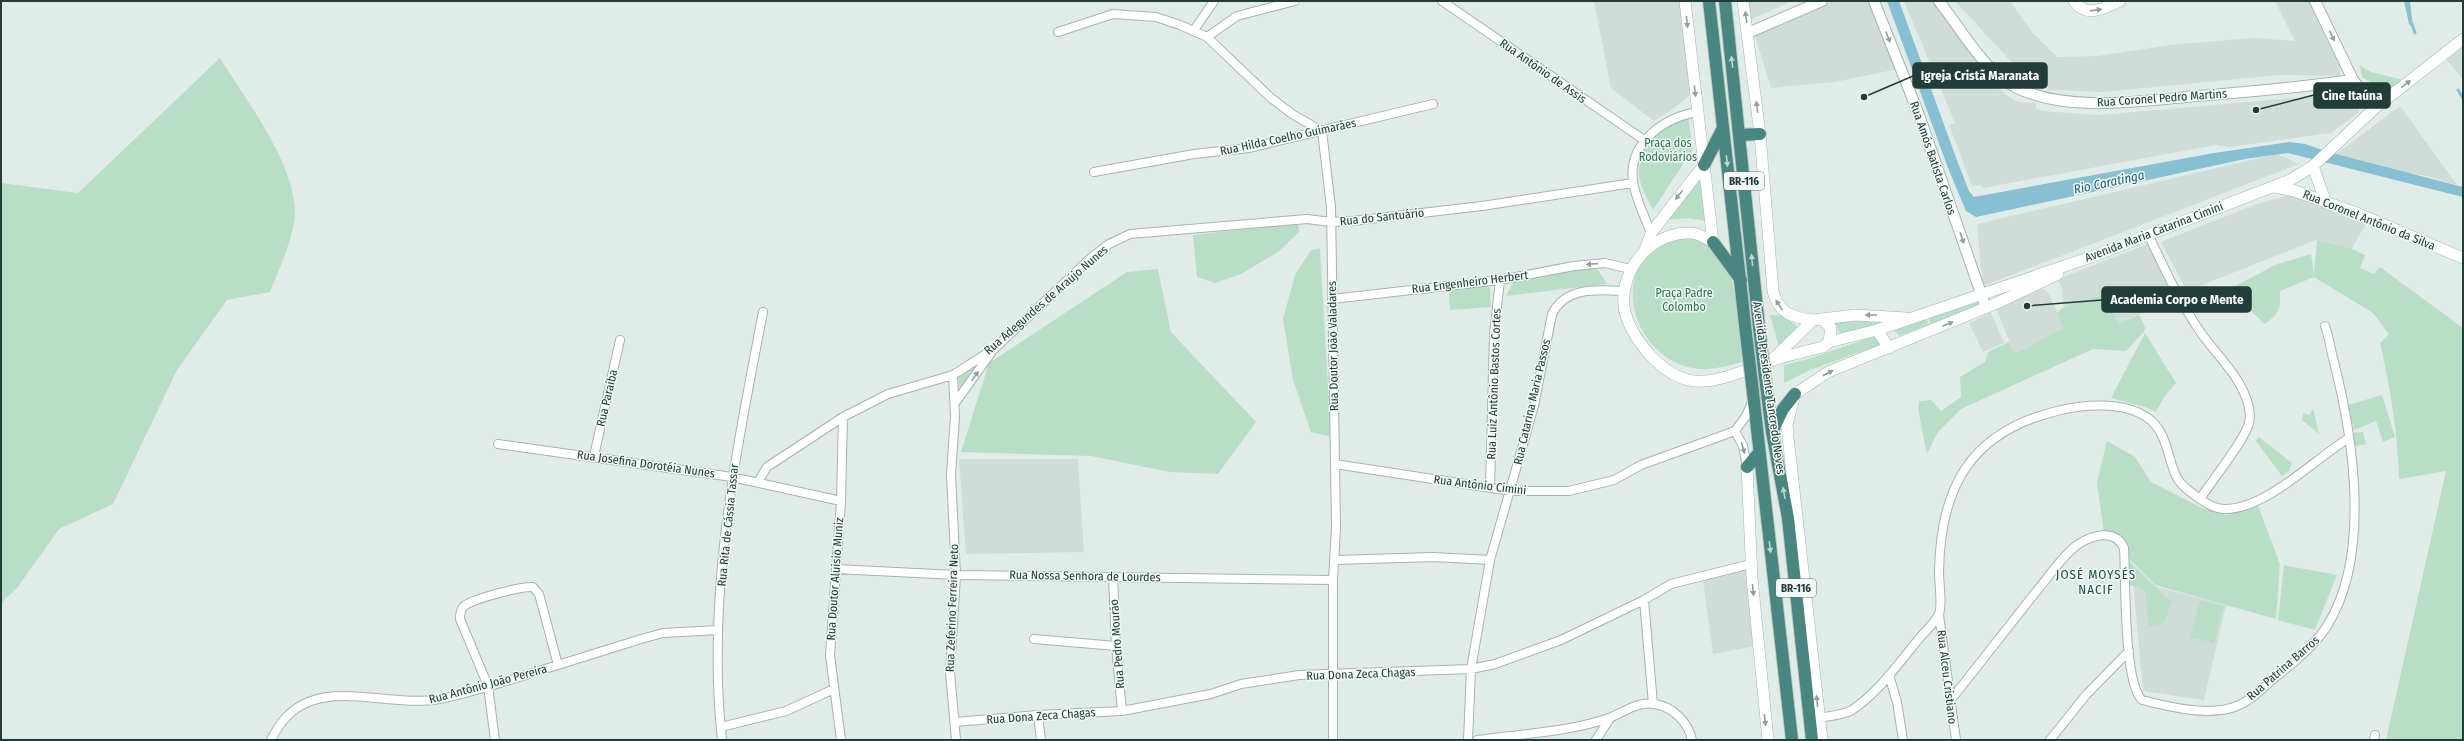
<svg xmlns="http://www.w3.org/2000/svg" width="2464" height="741" font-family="'Fira Sans Condensed',sans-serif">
<rect width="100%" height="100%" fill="#e1ece8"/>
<path fill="#cfdcd7" d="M 1594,1 L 1682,1 L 1692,93 L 1677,106 L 1654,121 L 1611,88 Z
M 1748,1 L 1792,1 L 1750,20 Z
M 1833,1 L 1871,1 L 1898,69 L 1835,82 L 1771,88 L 1754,33 Z
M 1904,1 L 1933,1 L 1992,82 L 2010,98 L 2019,102 L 2036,103 L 2036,109 L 2042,111 L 2099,115 L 2351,93 L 2356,94 L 2359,112 L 2331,133 L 2229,147 L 2215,145 L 1983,188 L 1981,185 L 1972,186 L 1949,125 L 1955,123 Z
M 1955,1 L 2010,1 L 2032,32 L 2057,57 L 2098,56 L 2170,45 L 2254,38 L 2295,41 L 2275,1 L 2309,1 L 2326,39 L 2340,60 L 2340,76 L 2279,75 L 2104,92 L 2050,90 L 2030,82 Z
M 2463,42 L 2463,79 L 2444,57 Z
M 2400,106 L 2457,185 L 2427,176 L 2328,160 Z
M 2277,154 L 2299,164 L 1983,286 L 1977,224 Z
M 2288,195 L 2348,213 L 2367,222 L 2351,250 L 2316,240 L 2187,291 L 2161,242 L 2254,205 Z
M 2148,244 L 2176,298 L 2119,323 L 2103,294 L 2064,307 L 2061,286 L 2058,279 Z
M 2043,289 L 2049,294 L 2064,328 L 2015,355 L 1995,306 Z
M 1991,313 L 2004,343 L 1983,352 L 1969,323 Z
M 959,459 L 1078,459 L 1084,552 L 966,554 Z
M 1751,565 L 1761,645 L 1713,654 L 1702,572 Z
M 2133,581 L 2226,605 L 2204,700 L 2143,691 Z"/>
<path fill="#b9dec7" d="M 220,58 C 246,100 295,163 295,213 C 295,234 278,272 270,292 L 227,300 L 177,370 L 113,504 L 59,529 L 17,588 L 1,603 L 1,183 L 78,193 Z
M 2360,66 L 2371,72 L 2403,80 L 2387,92 L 2362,77 Z
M 1688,117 L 1693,149 L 1653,210 C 1648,199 1640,187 1639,175 C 1638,145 1662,124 1688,117 Z
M 1699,171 L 1706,221 L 1689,218 L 1663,220 Z
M 1297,223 L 1300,231 L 1278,252 L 1241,274 L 1215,283 L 1197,277 L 1193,235 Z
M 1699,232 L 1729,268 L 1737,302 L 1748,332 L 1741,362 C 1728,366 1712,370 1699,369 C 1654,365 1622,316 1636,273 C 1640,258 1652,247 1661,236 Z
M 2317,240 L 2352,249 L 2365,255 L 2360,268 L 2374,274 L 2380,267 L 2463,328 L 2463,740 L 2386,740 L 2446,471 L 2399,479 C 2398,432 2390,388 2380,343 L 2389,334 L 2373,313 L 2314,277 L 2280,291 C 2280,309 2281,312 2265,324 L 2250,310 L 2242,295 L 2226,291 L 2275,265 L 2311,254 L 2314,274 Z
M 1320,248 L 1331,437 L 1311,432 L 1293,380 L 1283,319 L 1295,275 L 1311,250 Z
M 1592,266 L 1599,271 L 1607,284 L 1506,296 L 1516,277 Z
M 1158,269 L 1171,332 L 1256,422 L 1218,474 L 1170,472 L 1091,456 L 961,452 L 989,363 L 1127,272 Z
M 1482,278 L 1490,288 L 1491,307 L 1450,310 L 1448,281 Z
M 2103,294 L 2119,323 L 2139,315 L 2145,327 L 2144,332 L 2126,351 L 2093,349 L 1961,409 L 1938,432 L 1927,454 L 1918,409 L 1919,401 L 1931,400 L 1941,411 L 1961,397 L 1960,377 L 1985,362 L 1988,352 L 2009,342 L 2015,354 L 2064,328 L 2057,313 L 2064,307 Z
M 1978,298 L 1982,308 L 1931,326 L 1927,316 Z
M 1770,315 L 1784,316 L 1798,327 L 1779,347 Z
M 1926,319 L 1929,324 L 1899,336 L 1893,329 Z
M 1887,321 L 1841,336 L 1835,322 Z
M 2145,333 L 2176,383 L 2164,397 L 2156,412 L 2145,407 L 2111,398 Z
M 1878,335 L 1885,343 L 1810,370 L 1784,383 L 1784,365 L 1808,359 Z
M 983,357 L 960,388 L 957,372 Z
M 2382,395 L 2395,437 L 2383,442 L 2376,421 L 2354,430 L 2348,405 Z
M 2313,408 L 2319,434 L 2302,420 L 2303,413 L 2310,415 Z
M 2363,432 L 2366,444 L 2350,447 L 2348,433 Z
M 2259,437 L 2292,463 L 2289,471 L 2282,476 L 2256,441 Z
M 2107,441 L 2135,457 L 2151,482 L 2202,508 L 2226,515 L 2258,506 L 2280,564 L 2276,619 L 2155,585 L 2104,534 L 2097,482 Z
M 2128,560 L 2165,596 L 2158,594 L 2172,600 L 2164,623 L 2149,626 L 2145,590 L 2130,585 Z
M 2284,565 L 2337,575 L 2315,630 L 2278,620 Z
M 2200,600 L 2224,606 L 2214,643 L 2190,637 Z"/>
<path fill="#87bfd3" d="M 1887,1 L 1899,1 L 1958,163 L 1969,191 L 1974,197 L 2214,153 L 2289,142 L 2305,144 L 2328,152 L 2463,187 L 2463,197 L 2288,153 L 2245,159 L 1976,217 L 1966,211 L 1948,168 Z
M 2404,1 L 2410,1 L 2413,28 L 2409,24 Z"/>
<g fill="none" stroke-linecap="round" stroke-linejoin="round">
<path stroke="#87bfd3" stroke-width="3" d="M 2412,24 L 2415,33
M 2458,90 L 2463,98"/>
<g stroke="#a4b4b0" stroke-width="10">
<path id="minor" d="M 1442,1 L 1644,140
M 1194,30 L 1214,1
M 1058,32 L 1113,14 L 1156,17 L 1180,25 L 1207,37 L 1271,98 L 1292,114 L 1322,131
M 1207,37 L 1237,16 L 1295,1
M 1322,131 L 1331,207 L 1336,528 L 1333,580 L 1333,740
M 1094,172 L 1194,154 L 1249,148 L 1433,104
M 1651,233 C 1645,217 1635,198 1633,181 C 1628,142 1665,117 1698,112
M 1332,299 L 1500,280 L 1574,266 L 1605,263 L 1630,269
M 953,375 L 955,416 L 951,475 L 956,575 L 950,672 L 956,740
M 955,403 L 991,353
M 1735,431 L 1743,446 L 1747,467
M 498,444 L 732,477 L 841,501
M 594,456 L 620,340
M 1335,464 L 1511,491 L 1569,491 L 1614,480 L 1641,465 L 1735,431 L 1746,416 L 1752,402
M 758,482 L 767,467 L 843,417 L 888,394 L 953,375 L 994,349 L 1092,257 L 1109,244 L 1130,234 L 1307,219 L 1331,222 L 1352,221 L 1482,206 L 1633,183
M 1490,488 L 1494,334 L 1500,280
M 2200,499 C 2207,504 2216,509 2225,509 C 2267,509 2314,459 2349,438
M 1335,560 L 1433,557 L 1490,560
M 836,569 L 956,575 L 1333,580
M 1113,577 L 1116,646 L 1122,711
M 1644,600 L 1653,704
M 1939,615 L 1956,740
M 1034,639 L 1116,646
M 1889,675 L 1897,702 L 1903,740
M 1950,701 C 1978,665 2007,629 2035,593 C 2049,577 2060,558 2077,545 C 2092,535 2115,528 2124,548 C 2126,578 2123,681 2142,700 C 2169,707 2210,717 2237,706 C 2253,700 2265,685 2278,675 C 2296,661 2315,645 2327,626 C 2372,555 2353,435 2333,358 C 2330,347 2329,336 2325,326
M 1038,715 L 1041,740
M 1819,718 C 1829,716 1844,715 1852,710 C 1879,692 1898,664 1918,640 C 1924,632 1933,625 1938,616 C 1943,609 1939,582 1939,573 C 1940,488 1970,432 2057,411 C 2084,404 2124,401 2148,418 C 2168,433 2167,458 2177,478 C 2182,487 2192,493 2200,499 C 2211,482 2245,440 2249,423 C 2252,409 2246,395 2239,383 C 2228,364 2211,348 2199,330 C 2179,300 2164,268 2149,236
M 955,722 L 1038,715 L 1122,711 L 1211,694 L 1241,684 L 1299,675 L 1471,669 L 1495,664 L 1561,640 L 1644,600 L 1671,584 L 1751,564
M 721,727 L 786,711 L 834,689
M 271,740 C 280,722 291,708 311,701 C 345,688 396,705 434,700 C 460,696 486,687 510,680 C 554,666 597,653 641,639 L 663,633 L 718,630
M 495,740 L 488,686 L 460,619 C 460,615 460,611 463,607 C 471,599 522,586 533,587 L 539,594 L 558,665
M 722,740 C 706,596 736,453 763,312
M 841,740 L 830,655 L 841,501 L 843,417
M 1468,740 L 1471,669 L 1490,560 L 1534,406 L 1552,314 C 1566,286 1597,290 1624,291
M 1477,740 C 1519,734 1570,732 1609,718 C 1625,712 1637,701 1655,704 C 1673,707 1688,722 1692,740
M 1596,740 L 1610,718
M 2050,740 L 2086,695 L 2129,651
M 2374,740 L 2375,735"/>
</g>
<g stroke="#a4b4b0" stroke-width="12">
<path id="tertiary" d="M 1874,1 L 1919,115 L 1986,308
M 1939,1 C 1960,28 1984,71 2015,87 C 2067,113 2141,101 2197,96 C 2249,92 2301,87 2353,80
M 2315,1 L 2353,80 L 2375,108
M 1748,33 L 1822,1"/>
</g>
<g stroke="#9fb8b2" stroke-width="12">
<path id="secondary" d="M 1685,1 L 1713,242
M 1743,1 L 1760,134 L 1773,291 C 1778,313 1793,318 1813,320
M 2074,1 C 2087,19 2104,8 2120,1
M 2313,166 L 2326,203
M 2274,187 L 2295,191 L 2359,214 L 2463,258
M 1713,242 C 1707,239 1699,233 1691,233 C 1653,231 1620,268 1624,306 C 1626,323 1638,341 1649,354 C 1660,366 1672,376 1688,380 C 1714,386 1750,368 1773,360 C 1790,355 1806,351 1823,347 L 1829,342 L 1877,330 L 2091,257 L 2290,180 L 2313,166 L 2375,108 L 2463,39
M 1645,250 L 1651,233 L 1704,165
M 1819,319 L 1824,321 L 1831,328 L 1829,342
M 1877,330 L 1889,348
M 1772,360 L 1813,320 L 1856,315 L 1906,318
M 1747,467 L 1752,578 L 1768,740
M 1822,740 L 1788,437 L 1787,424 L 1795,394 L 1828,372 L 1995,304 L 2058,274"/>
</g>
<g stroke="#c1c9c8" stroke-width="14">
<path id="trunk" d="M 1709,1 L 1746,334
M 1725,1 L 1759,327
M 1739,135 L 1760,134
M 1704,165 L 1723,128
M 1713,242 L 1741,280
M 1765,377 L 1772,432 L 1788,518 L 1812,740
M 1752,384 L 1792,740
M 1772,432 L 1783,409 L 1795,394
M 1747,467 L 1759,453"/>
</g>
<use href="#minor" stroke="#fff" stroke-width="8"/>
<use href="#tertiary" stroke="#fff" stroke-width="10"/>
<use href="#secondary" stroke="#fff" stroke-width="11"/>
<use href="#trunk" stroke="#48867f" stroke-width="12"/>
<g stroke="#c1c9c8" stroke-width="14" stroke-linecap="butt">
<path id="trunk-bridge" d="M 1759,327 L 1765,377
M 1746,334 L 1752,384"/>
</g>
<use href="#trunk-bridge" stroke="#48867f" stroke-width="12"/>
</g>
<defs><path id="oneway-solid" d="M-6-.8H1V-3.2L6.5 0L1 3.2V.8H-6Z"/></defs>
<g fill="#909e9c">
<use href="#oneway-solid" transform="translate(2096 10) rotate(-8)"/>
<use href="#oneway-solid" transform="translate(1746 17) rotate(-98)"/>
<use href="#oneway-solid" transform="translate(1687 22) rotate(84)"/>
<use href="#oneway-solid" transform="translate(2332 36) rotate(64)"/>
<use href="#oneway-solid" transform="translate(1888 37) rotate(69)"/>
<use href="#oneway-solid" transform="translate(2406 84) rotate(-38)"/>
<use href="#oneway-solid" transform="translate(1695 91) rotate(83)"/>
<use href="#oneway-solid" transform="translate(1757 107) rotate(-97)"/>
<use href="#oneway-solid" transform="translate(1679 195) rotate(128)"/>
<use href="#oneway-solid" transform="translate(1962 238) rotate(71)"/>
<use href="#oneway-solid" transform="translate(1592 264) rotate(176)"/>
<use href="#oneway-solid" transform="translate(1779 305) rotate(-124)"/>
<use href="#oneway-solid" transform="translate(1871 315) rotate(-180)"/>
<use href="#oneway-solid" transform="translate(1948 324) rotate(-23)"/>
<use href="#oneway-solid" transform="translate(1828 373) rotate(-28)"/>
<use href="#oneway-solid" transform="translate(975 376) rotate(-54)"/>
<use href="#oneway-solid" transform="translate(1743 448) rotate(74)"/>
<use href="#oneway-solid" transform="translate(1753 590) rotate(85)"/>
<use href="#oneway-solid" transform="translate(1817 701) rotate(-96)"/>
<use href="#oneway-solid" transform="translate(1765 720) rotate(83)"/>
</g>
<g fill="#bfd6d2">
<use href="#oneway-solid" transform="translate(1732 62) rotate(-97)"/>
<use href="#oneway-solid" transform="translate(1727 161) rotate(83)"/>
<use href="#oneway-solid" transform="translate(1752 260) rotate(-96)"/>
<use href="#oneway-solid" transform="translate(1784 493) rotate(-101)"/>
<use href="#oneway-solid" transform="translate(1770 547) rotate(83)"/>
</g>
<g text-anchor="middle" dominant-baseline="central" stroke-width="3" stroke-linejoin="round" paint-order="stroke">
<g fill="#f2f8f6" stroke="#607572" stroke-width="1">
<rect x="1724" y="172" width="40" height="18" rx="3"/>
<rect x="1776" y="579" width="40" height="18" rx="3"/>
</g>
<g font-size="11" font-weight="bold" fill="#213d39">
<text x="1744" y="181">BR-116</text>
<text x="1796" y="588">BR-116</text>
</g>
<g font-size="12" fill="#213d39" stroke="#f2f8f6">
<text transform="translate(1543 71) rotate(35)">Rua Antônio de Assis</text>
<text transform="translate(2162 98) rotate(-4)">Rua Coronel Pedro Martins</text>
<text transform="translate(1288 137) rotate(-12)">Rua Hilda Coelho Guimarães</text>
<text transform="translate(1933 158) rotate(71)">Rua Amós Batista Carlos</text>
<text transform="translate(1382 217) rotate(-6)">Rua do Santuário</text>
<text transform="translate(2369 220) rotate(22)">Rua Coronel Antônio da Silva</text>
<text transform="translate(2154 232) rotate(-21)">Avenida Maria Catarina Cimini</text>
<text transform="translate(1470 282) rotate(-7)">Rua Engenheiro Herbert</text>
<text transform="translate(1046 300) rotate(-41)">Rua Adegundes de Araújo Nunes</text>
<text transform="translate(1333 346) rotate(-91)">Rua Doutor João Valadares</text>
<text transform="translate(1494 384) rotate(-88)">Rua Luiz Antônio Bastos Cortes</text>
<text transform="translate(1769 388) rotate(82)">Avenida Presidente Tancredo Neves</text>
<text transform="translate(607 398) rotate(-77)">Rua Paraíba</text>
<text transform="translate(1532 402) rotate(-77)">Rua Catarina Maria Passos</text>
<text transform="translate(646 464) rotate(8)">Rua Josefina Dorotéia Nunes</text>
<text transform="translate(1480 485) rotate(7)">Rua Antônio Cimini</text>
<text transform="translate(728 525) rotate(-84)">Rua Rita de Cássia Tassar</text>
<text transform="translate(1085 576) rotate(1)">Rua Nossa Senhora de Lourdes</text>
<text transform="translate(835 579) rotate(-86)">Rua Doutor Aluísio Muniz</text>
<text transform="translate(952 608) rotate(-88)">Rua Zeferino Ferreira Neto</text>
<text transform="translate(1117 644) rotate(-94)">Rua Pedro Mourão</text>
<text transform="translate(2283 668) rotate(-41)">Rua Patrina Barros</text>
<text transform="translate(1361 674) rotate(-2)">Rua Dona Zeca Chagas</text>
<text transform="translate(1947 677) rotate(83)">Rua Alceu Cristiano</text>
<text transform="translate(488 684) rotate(-15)">Rua Antônio João Pereira</text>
<text transform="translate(1041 716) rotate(-4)">Rua Dona Zeca Chagas</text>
</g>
<g font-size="12" fill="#2a754f" stroke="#f2f8f6">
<text x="1668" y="143">Praça dos<tspan x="1668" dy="14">Rodoviários</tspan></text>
<text x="1684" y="293">Praça Padre<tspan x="1684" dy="14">Colombo</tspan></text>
</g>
<g font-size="13" font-style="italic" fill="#19607b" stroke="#f2f8f6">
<text transform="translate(2109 182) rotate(-12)">Rio Caratinga</text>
</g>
<g font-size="13" letter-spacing="1" fill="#1c5049" stroke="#f2f8f6">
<text x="2096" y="574">JOSÉ MOYSÉS<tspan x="2096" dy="15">NACIF</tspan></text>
</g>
</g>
<path fill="none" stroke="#213d39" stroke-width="1.5" d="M1864 97L1913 76M2256 110L2314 95M2027 306L2102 300"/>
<g fill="#213d39" stroke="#f2f8f6" stroke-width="1.5">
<circle cx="1864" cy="97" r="4"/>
<circle cx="2256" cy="110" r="4"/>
<circle cx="2027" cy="306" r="4"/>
</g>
<g fill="#213d39" stroke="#213d39" stroke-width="1.5">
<rect x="1913" y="63" width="134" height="25" rx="4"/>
<rect x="2314" y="83" width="76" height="25" rx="4"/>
<rect x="2102" y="287" width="149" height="25" rx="4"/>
</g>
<g font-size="13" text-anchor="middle" font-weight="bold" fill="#fff">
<text x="1980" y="80">Igreja Cristã Maranata</text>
<text x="2352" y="100">Cine Itaúna</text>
<text x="2177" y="304">Academia Corpo e Mente</text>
</g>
<rect width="2464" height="741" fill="none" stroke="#213d39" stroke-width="4"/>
</svg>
